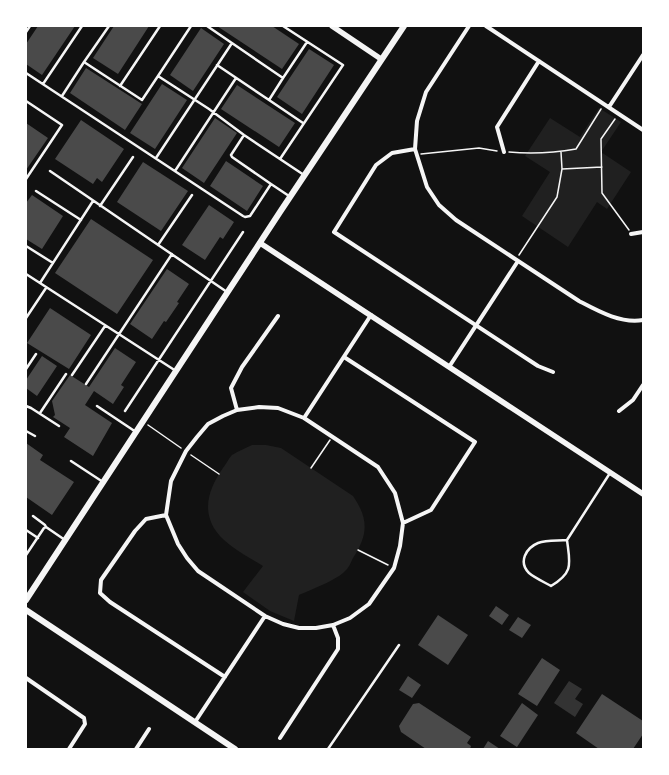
<svg xmlns="http://www.w3.org/2000/svg" width="669" height="775" font-family="Roboto,sans-serif">
<rect width="100%" height="100%" fill="#111"/>
<path fill="#202020" d="M 599,108 L 621,122 L 601,152 L 631,172 L 607,209 L 597,202 L 568,247 L 522,216 L 550,172 L 525,156 L 550,118 L 580,137 Z
M 252,445 L 266,445 L 281,448 L 353,496 C 369,519 368,535 353,558 C 351,562 349,568 345,571 C 337,580 310,590 299,595 L 294,621 L 270,611 L 243,592 L 263,566 C 250,558 235,550 224,540 C 200,518 206,492 223,468 C 226,464 229,458 232,455 C 238,451 246,448 252,445 Z"/>
<path fill="#333" d="M 569,681 L 582,689 L 575,699 L 583,704 L 575,717 L 554,703 Z"/>
<path fill="#4a4a4a" d="M 38,26 L 75,26 L 42,75 L 26,64 L 26,44 Z
M 114,26 L 149,26 L 118,74 L 93,58 Z
M 217,26 L 272,26 L 299,44 L 282,69 Z
M 201,28 L 224,44 L 193,91 L 170,75 Z
M 309,49 L 334,65 L 302,114 L 277,97 Z
M 86,68 L 142,104 L 125,130 L 70,93 Z
M 162,84 L 187,100 L 155,149 L 130,133 Z
M 237,85 L 295,123 L 279,147 L 221,109 Z
M 215,118 L 237,133 L 204,183 L 182,168 Z
M 81,120 L 124,149 L 102,182 L 97,178 L 93,184 L 55,159 Z
M 26,123 L 48,138 L 26,170 Z
M 226,161 L 263,186 L 247,211 L 210,186 Z
M 143,162 L 188,191 L 161,231 L 117,202 Z
M 32,195 L 63,216 L 42,249 L 26,239 L 26,203 Z
M 209,205 L 234,222 L 223,239 L 220,237 L 205,260 L 182,245 Z
M 91,219 L 153,260 L 117,314 L 55,273 Z
M 167,269 L 189,284 L 177,302 L 179,303 L 166,322 L 164,321 L 152,339 L 130,324 Z
M 50,308 L 91,335 L 69,369 L 27,343 Z
M 115,348 L 136,362 L 121,385 L 124,387 L 113,404 L 94,391 L 85,405 L 112,423 L 93,456 L 64,437 L 70,428 L 53,417 L 55,415 L 52,401 L 70,375 L 89,387 Z
M 42,356 L 57,366 L 37,396 L 26,388 L 26,380 Z
M 26,443 L 43,455 L 40,460 L 74,482 L 52,515 L 26,497 Z
M 496,606 L 509,615 L 502,625 L 489,616 Z
M 438,615 L 468,635 L 448,665 L 418,645 Z
M 518,617 L 531,625 L 522,638 L 509,630 Z
M 542,658 L 560,670 L 537,706 L 518,694 Z
M 408,676 L 421,685 L 412,698 L 399,690 Z
M 602,694 L 643,721 L 643,734 L 633,749 L 599,749 L 576,733 Z
M 419,703 L 471,737 L 467,743 L 471,746 L 470,749 L 426,749 L 401,732 L 399,726 L 413,704 Z
M 522,703 L 538,715 L 517,747 L 500,736 Z
M 488,741 L 500,749 L 483,749 Z"/>
<g fill="none" stroke-linecap="round" stroke-linejoin="round">
<path stroke="#f5f5f5" stroke-width="1.5" d="M 615,119 L 601,139 L 602,193 L 629,230
M 509,152 C 532,154 553,153 576,149 L 601,109
M 421,154 L 479,148 L 497,151
M 562,169 L 602,167
M 519,255 L 557,197 L 562,169 L 561,152
M 148,425 L 181,448
M 191,455 L 219,474
M 311,468 L 330,440
M 358,550 L 388,565"/>
<path stroke="#f5f5f5" stroke-width="2.5" d="M 109,26 L 84,62 L 142,100 L 158,76 L 209,109 L 244,135 L 304,175
M 207,26 L 283,78 L 307,42
M 26,32 L 30,26
M 217,65 L 269,100
M 26,73 L 243,216 L 245,217 L 250,216 L 271,184 L 289,196
M 158,76 L 191,26
M 283,78 L 269,100 L 303,123
M 43,84 L 82,26
M 120,86 L 160,26
M 62,96 L 84,62
M 26,101 L 62,125 L 26,179
M 244,135 L 231,155 L 232,157 L 271,184
M 156,158 L 232,43
M 280,159 L 343,65 L 283,26
M 50,171 L 227,292
M 175,171 L 236,78
M 36,191 L 81,220
M 100,206 L 133,157
M 158,245 L 192,195
M 26,246 L 53,263
M 26,274 L 176,371
M 40,283 L 93,201
M 26,318 L 46,288
M 26,369 L 36,354
M 72,375 L 105,326
M 86,384 L 172,254
M 26,406 L 31,408 L 59,426
M 97,406 L 136,432
M 125,411 L 243,232
M 40,413 L 66,374
M 26,431 L 35,436
M 71,461 L 103,482
M 33,516 L 45,525 L 46,527
M 26,530 L 38,538
M 567,540 C 570,564 574,572 551,586 C 544,582 535,578 529,573 C 518,562 526,548 538,543 C 547,540 558,541 567,540 L 610,473
M 26,555 L 44,528 L 46,527 L 65,540
M 328,749 L 399,645"/>
<path stroke="#f5f5f5" stroke-width="4" d="M 469,26 L 426,92 L 417,121 L 415,149 L 427,187 L 439,205 L 456,220 L 579,301 C 598,311 621,324 643,320
M 486,26 L 643,130
M 609,107 L 643,55
M 415,149 L 392,153 L 376,165 L 334,232 L 538,366 L 553,372
M 504,152 L 497,127 L 539,61
M 631,234 L 643,232
M 344,357 L 475,442 L 431,510 L 403,523
M 449,367 L 518,261
M 259,407 L 278,408 L 304,418 L 378,467 L 395,493 L 403,523 L 400,546 L 394,568 L 369,604 L 350,618 L 333,625 L 316,628 L 299,628 L 283,624 L 265,616 L 198,571 L 187,558 L 178,544 L 166,515 L 171,481 L 186,451 L 197,437 L 208,424 L 223,416 L 237,410 Z
M 237,410 L 231,388 L 242,367 L 278,316
M 619,411 L 633,400 L 643,385
M 304,418 L 371,315
M 166,515 L 146,519 L 135,531 L 101,580 L 100,593 L 110,602 L 225,677
M 26,678 L 84,718 L 85,724 L 69,749
M 195,722 L 265,616
M 280,738 L 338,649 L 338,638 L 333,625
M 136,749 L 149,729"/>
<path stroke="#f5f5f5" stroke-width="5.5" d="M 332,26 L 381,59
M 260,243 L 643,494"/>
<path stroke="#f5f5f5" stroke-width="6" d="M 26,600 L 280,212 L 404,26
M 26,610 L 235,749"/>
</g>
<rect width="669" height="775" fill="none" stroke="#ffffff" stroke-width="54"/>
</svg>
